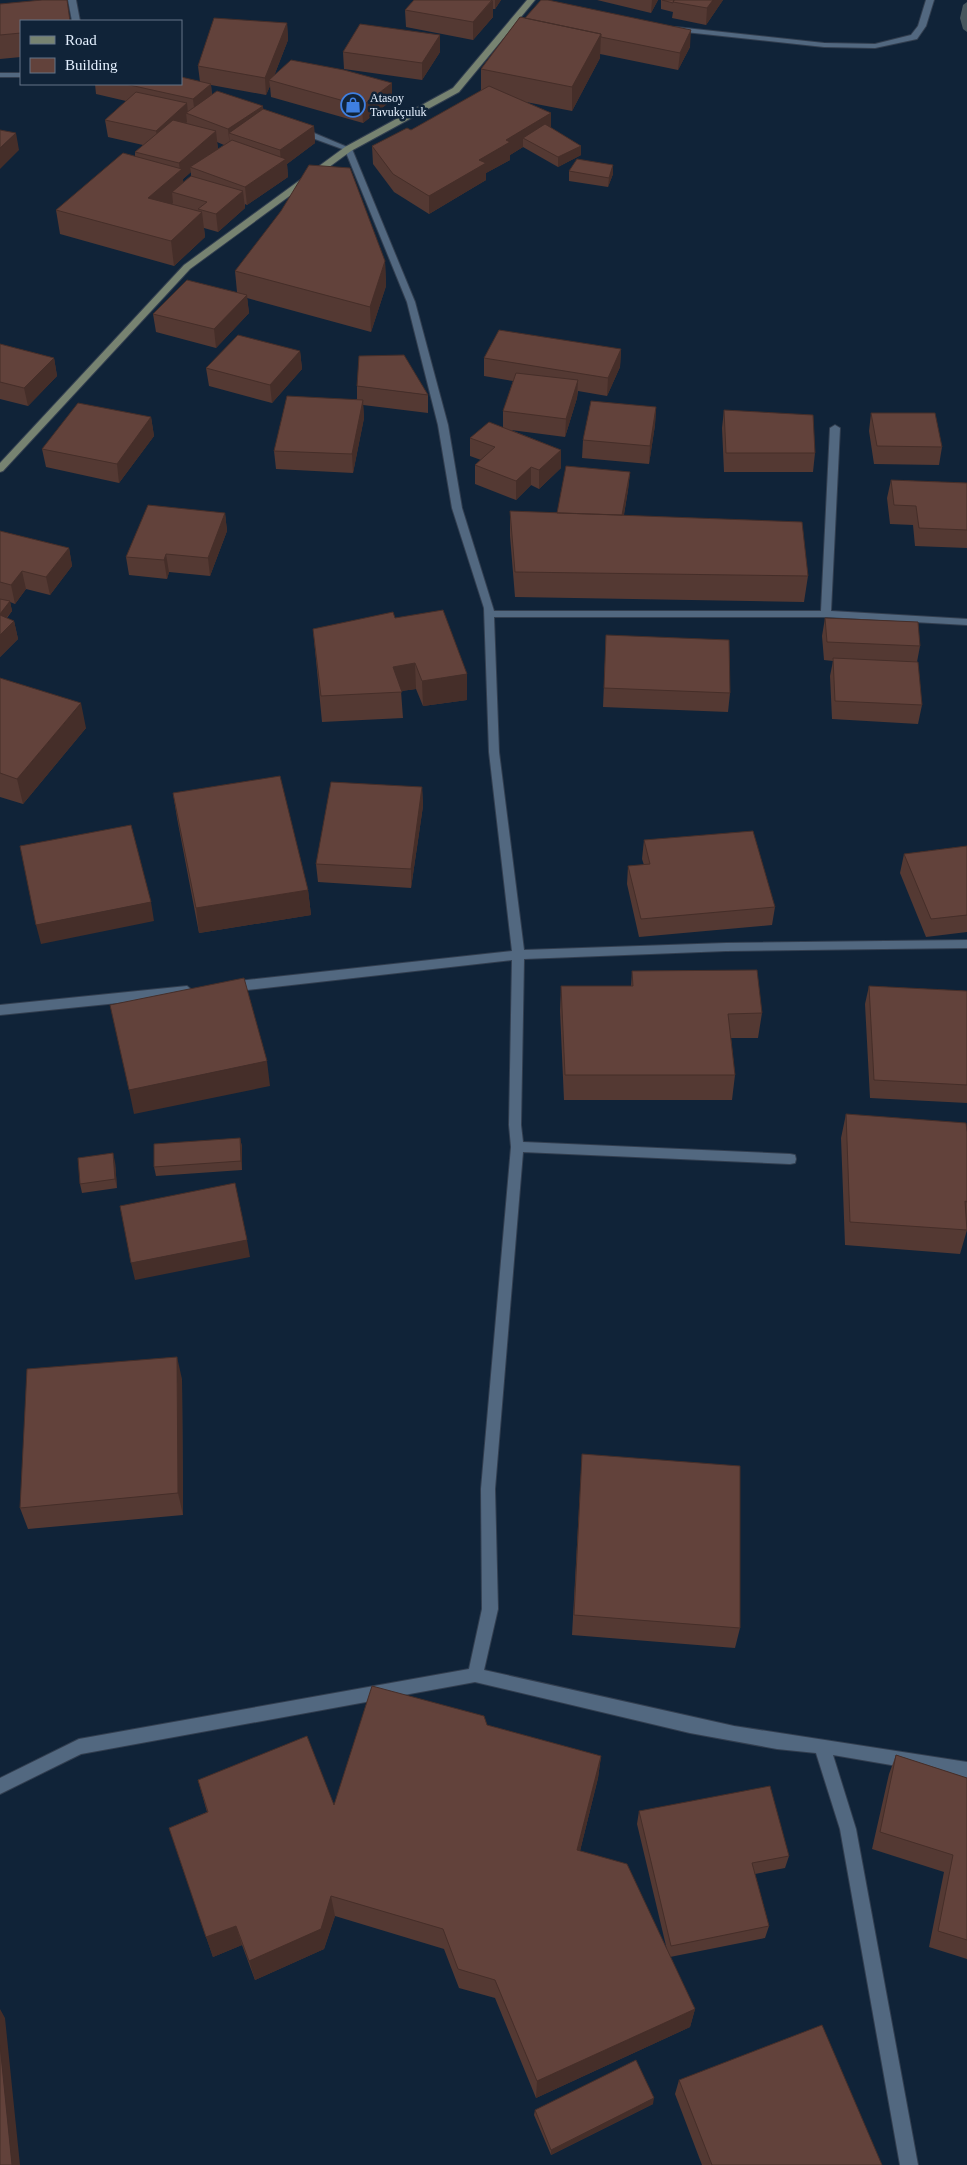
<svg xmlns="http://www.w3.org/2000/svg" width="967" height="2165" font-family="'Times New Roman',serif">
<rect width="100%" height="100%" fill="#102338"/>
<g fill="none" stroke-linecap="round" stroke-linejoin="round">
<path fill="#46565d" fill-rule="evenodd" d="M 967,2 L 967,32 L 963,29 L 960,18 L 963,5 Z"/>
<g stroke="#323e4f" stroke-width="2">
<path id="lane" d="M 0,73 L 21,73 L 21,77 L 0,77 Z"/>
</g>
<g stroke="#323e4f" stroke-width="2">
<path id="street" d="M 68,0 L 76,0 L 80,21 L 72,21 Z
M 926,0 L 934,0 L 926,26 L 917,39 L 875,48 L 824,47 L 676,31 L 672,29 L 676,27 L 824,43 L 875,44 L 911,35 L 918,26 Z
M 296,128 L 302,128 L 352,149 L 415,302 L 448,425 L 462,508 L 494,611 L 821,611 L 830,428 L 835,425 L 840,428 L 831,611 L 967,619 L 967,625 L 826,617 L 494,617 L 499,752 L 524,950 L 726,943 L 967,940 L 967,948 L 726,951 L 524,959 L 521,1125 L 523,1142 L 790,1154 L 795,1155 L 796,1159 L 795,1163 L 790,1164 L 523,1152 L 495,1489 L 498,1609 L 484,1670 L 734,1726 L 967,1762 L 967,1778 L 833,1755 L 856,1829 L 918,2165 L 900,2165 L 840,1829 L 816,1753 L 777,1749 L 690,1733 L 475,1682 L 81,1754 L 0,1794 L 0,1778 L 79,1739 L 469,1669 L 482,1609 L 481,1489 L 511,1147 L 509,1125 L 512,960 L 229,992 L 223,987 L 229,982 L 512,951 L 489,752 L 484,608 L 452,508 L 438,425 L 407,302 L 345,150 L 296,132 Z
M 187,986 L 193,991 L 187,996 L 0,1015 L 0,1005 Z"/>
</g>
<g stroke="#323e4f" stroke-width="2">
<path id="secondary" d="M 527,0 L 535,0 L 459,92 L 351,151 L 190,269 L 3,471 L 0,472 L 0,463 L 184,265 L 345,147 L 453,88 Z"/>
</g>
<use href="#lane" fill="#526880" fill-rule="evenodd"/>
<use href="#street" fill="#526880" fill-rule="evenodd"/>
<use href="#secondary" fill="#778371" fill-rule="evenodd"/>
</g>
<path fill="#543933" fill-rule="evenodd" d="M 414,0 L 501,0 L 495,9 L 493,9 L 493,17 L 473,40 L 406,27 L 405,10 Z
M 597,0 L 658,0 L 651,13 Z
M 661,0 L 723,0 L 706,25 L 672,18 L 673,12 L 661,9 Z
M 0,4 L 21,21 L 21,57 L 0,59 Z
M 520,17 L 690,47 L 678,70 L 600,54 L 600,58 L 572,111 L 526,102 L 551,113 L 551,128 L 581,146 L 581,155 L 558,167 L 523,147 L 510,155 L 510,160 L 486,173 L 486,180 L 429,214 L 394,192 L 373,164 L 372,146 L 411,130 L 481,91 L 481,69 Z
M 287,23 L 288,40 L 274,76 L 392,83 L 392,100 L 363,123 L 271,97 L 270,86 L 266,95 L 211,85 L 212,95 L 263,109 L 314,126 L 315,143 L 287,164 L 288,177 L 247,205 L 245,204 L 245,208 L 218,232 L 204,228 L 205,237 L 174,266 L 60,234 L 56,210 L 135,157 L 135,152 L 143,145 L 108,137 L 105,120 L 126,101 L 96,94 L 95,84 L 181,84 L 200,82 L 198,66 ZM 217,142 L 224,145 L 218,149 ZM 191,172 L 191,176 L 183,182 L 183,179 Z
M 440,35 L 440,52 L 422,80 L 344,69 L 343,52 Z
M 569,171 L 613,174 L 608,187 L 569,181 Z
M 385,261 L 386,286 L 371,332 L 247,298 L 249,313 L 216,348 L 156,332 L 153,314 L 237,292 L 235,271 Z
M 0,344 L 54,358 L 57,376 L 28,406 L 0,399 Z
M 621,349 L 620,367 L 607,396 L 578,391 L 577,398 L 565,437 L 511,430 L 561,450 L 561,468 L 539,489 L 531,485 L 516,500 L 475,484 L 475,465 L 481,460 L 470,456 L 470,438 L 503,427 L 503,411 L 513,381 L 484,376 L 484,358 Z
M 300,351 L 302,369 L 272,403 L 209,386 L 206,368 Z
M 357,386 L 428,395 L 428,413 L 363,405 L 364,418 L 353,473 L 276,469 L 274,451 L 357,399 Z
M 656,407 L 655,425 L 649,464 L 582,458 L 583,440 Z
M 724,410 L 815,453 L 813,472 L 724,472 L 722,428 Z
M 871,413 L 942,447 L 939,465 L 874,464 L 869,431 Z
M 151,417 L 154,436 L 119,483 L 46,467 L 42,449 Z
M 630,472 L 628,490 L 624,515 L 808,576 L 804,602 L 515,597 L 510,536 L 510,511 L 557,513 Z
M 891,480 L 967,483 L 967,548 L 915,546 L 913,525 L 890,524 L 887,498 Z
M 225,513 L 227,531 L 210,576 L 169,572 L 167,579 L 129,575 L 126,557 Z
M 0,531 L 69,548 L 72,566 L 50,595 L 26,589 L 15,604 L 10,602 L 12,611 L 7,618 L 14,621 L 18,639 L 0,657 Z
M 395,618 L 467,700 L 423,706 L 416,689 L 401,691 L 403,718 L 322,722 L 313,629 Z
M 825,618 L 920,646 L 917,662 L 922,705 L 918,724 L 832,719 L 830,676 L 833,661 L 824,660 L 822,636 Z
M 606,635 L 730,693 L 728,712 L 603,707 Z
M 0,678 L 86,728 L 23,804 L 0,797 Z
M 422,787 L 423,806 L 411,888 L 318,882 L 316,864 Z
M 173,793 L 308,890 L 311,915 L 199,933 L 177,818 Z
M 644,840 L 775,907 L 772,925 L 639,937 L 627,884 L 628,866 L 644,865 L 642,859 Z
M 967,846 L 967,932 L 926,937 L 900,873 L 904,854 Z
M 632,971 L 762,1013 L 758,1038 L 731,1038 L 735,1075 L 732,1100 L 564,1100 L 560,1011 L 561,986 L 631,986 Z
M 869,986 L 967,991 L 967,1103 L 870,1098 L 865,1004 Z
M 846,1114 L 967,1132 L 967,1230 L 960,1254 L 845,1245 L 841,1138 Z
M 240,1138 L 242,1147 L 242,1170 L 156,1176 L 154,1167 Z
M 115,1162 L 117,1188 L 82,1193 L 80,1184 Z
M 182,1379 L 183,1515 L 28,1529 L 20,1508 Z
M 582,1454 L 740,1628 L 735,1648 L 572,1635 Z
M 487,1725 L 601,1756 L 598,1778 L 580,1851 L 667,1950 L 637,1824 L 639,1811 L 789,1856 L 785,1868 L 755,1874 L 769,1926 L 765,1938 L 670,1957 L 695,2009 L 690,2027 L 536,2098 L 495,1998 L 459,1988 L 444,1949 L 335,1916 L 324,1949 L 255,1980 L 242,1945 L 213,1957 L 169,1828 L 207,1812 L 198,1780 L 334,1805 Z
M 896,1755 L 967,1778 L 967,1959 L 929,1947 L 944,1872 L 872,1849 L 889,1774 Z
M 679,2080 L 882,2165 L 702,2165 L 675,2094 Z
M 653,2104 L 551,2155 L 534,2115 L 535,2110 Z"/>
<path fill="#452e29" d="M 493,0 L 493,17 L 473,40 L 473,22 Z
M 495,0 L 501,0 L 495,9 Z
M 652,0 L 658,0 L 651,13 Z
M 713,0 L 723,0 L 706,25 L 707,8 Z
M 287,23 L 288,40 L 272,81 L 269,80 L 270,86 L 266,95 L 265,78 Z
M 691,30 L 690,47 L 678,70 L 680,53 Z
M 601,34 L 600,58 L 572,111 L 572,87 Z
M 440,35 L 440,52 L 422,80 L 422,63 Z
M 392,83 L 392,100 L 363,123 L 362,106 Z
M 211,84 L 212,101 L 195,116 L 193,99 Z
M 187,103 L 188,114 L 186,113 L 187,122 L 159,149 L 156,131 Z
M 263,106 L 264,124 L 229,133 L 230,147 L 228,129 Z
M 551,113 L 551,130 L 523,138 L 523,147 L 510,155 L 510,160 L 486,173 L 486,180 L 429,214 L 429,196 L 506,140 Z
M 314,126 L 315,143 L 287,164 L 288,177 L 247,205 L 245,187 L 281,163 L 280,150 Z
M 216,131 L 218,149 L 190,167 L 191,172 L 183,179 L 185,193 L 172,192 L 173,203 L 151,222 L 148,198 L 180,171 L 179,163 Z
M 16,133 L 19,150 L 0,169 L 0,148 Z
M 581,146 L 581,155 L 558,167 L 558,157 Z
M 613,165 L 613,174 L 608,187 L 609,178 Z
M 243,191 L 245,208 L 218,232 L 216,214 Z
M 202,212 L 205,237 L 174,266 L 171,241 Z
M 385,261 L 386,286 L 371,332 L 370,307 Z
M 247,295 L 249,313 L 216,348 L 214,329 Z
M 621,349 L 620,367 L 607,396 L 608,378 Z
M 300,351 L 302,369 L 272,403 L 270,385 Z
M 54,358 L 57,376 L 28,406 L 24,388 Z
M 578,380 L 577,398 L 565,437 L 566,419 Z
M 363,400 L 364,418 L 353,473 L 352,454 Z
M 656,407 L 655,425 L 649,464 L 650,446 Z
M 151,417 L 154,436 L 119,483 L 117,464 Z
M 561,450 L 561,468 L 539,489 L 539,470 Z
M 531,467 L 531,485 L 516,500 L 516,481 Z
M 630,472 L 628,490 L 620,537 L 621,518 Z
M 225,513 L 227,531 L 210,576 L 208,558 Z
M 69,548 L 72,566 L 50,595 L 46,577 Z
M 166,554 L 169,572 L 167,579 L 164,560 Z
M 22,571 L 26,589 L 15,604 L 11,585 Z
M 10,601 L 12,611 L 0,625 L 0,613 Z
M 14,621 L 18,639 L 0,657 L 0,635 Z
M 415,663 L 416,689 L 394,692 L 393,667 Z
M 467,674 L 467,700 L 423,706 L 422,681 Z
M 81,703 L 86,728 L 23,804 L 17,779 Z
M 422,787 L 423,806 L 411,888 L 411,869 Z
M 308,890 L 311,915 L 199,933 L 196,908 Z
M 151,902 L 154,921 L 41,944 L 36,925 Z
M 267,1061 L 270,1086 L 134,1114 L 129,1090 Z
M 240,1138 L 242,1147 L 242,1170 L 241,1161 Z
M 113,1153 L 115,1162 L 117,1188 L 115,1179 Z
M 247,1240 L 250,1257 L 135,1280 L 131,1263 Z
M 177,1357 L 182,1379 L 183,1515 L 178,1493 Z
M 601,1756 L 598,1778 L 575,1871 L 577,1850 Z
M 331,1896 L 335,1916 L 324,1949 L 255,1980 L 249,1961 Z
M 236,1926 L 242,1945 L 213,1957 L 206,1937 Z
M 0,2009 L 5,2018 L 20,2165 L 12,2165 L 0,2045 Z
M 695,2009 L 690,2027 L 536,2098 L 537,2081 Z
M 654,2098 L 653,2104 L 551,2155 L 551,2150 Z"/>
<path fill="#62423b" stroke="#452e29" d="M 42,0 L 67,0 L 70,21 L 21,21 L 21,33 L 0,35 L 0,4 Z
M 414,0 L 492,0 L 473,22 L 405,10 Z
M 541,0 L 548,0 L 691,30 L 680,53 L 601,37 L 601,34 L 525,18 Z
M 662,0 L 674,0 L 673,3 Z
M 674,0 L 713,0 L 707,8 L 673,2 Z
M 520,17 L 601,34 L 572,87 L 481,69 Z
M 214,18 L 287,23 L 265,78 L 198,66 Z
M 360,24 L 440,35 L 422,63 L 343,52 Z
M 291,60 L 344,70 L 392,83 L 362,106 L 269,80 Z
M 181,77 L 211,84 L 193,99 L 125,84 L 181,84 Z
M 489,86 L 551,113 L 506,140 L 510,142 L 479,160 L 486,163 L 429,196 L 393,174 L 372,146 L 407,128 L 411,130 Z
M 217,91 L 263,106 L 228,129 L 186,113 Z
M 136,92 L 187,103 L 156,131 L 105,120 Z
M 263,109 L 314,126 L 280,150 L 229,133 Z
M 173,120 L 216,131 L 179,163 L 135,152 Z
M 545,124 L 581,146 L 558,157 L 523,138 Z
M 0,130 L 16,133 L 0,148 Z
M 232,140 L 286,159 L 245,187 L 190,167 Z
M 123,153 L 182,169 L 148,198 L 202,212 L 171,241 L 56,210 Z
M 577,159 L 613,165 L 609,178 L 569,171 Z
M 309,165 L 350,168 L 385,261 L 370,307 L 235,271 L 281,211 Z
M 191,176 L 243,191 L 216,214 L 198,209 L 207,202 L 172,192 Z
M 187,280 L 247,295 L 214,329 L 153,314 Z
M 499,330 L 621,349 L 608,378 L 484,358 Z
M 238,335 L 300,351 L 270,385 L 206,368 Z
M 0,344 L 54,358 L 24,388 L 0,382 Z
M 404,355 L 428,395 L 357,386 L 359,356 Z
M 516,373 L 578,380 L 566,419 L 503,411 Z
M 287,396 L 363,400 L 352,454 L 274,451 Z
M 591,401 L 656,407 L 650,446 L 583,440 Z
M 78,403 L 151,417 L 117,464 L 42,449 Z
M 724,410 L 813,415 L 815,453 L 726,453 Z
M 871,413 L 935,413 L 942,447 L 877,446 Z
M 489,422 L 561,450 L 539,470 L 531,467 L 516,481 L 475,465 L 495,447 L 470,438 Z
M 566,466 L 630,472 L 622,515 L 557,513 Z
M 891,480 L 967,483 L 967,530 L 919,528 L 916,506 L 894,505 Z
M 148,505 L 225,513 L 208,558 L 166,554 L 164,560 L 126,557 Z
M 510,511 L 802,522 L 808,576 L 515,572 Z
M 0,531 L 69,548 L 46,577 L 22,571 L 11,585 L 0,582 Z
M 0,599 L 10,601 L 0,614 Z
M 443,610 L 467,674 L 422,681 L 415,663 L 393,667 L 402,692 L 321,696 L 313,629 L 393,612 L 395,618 Z
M 0,615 L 14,621 L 0,635 Z
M 825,618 L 918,622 L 920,646 L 827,642 Z
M 606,635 L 729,640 L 730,693 L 604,688 Z
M 833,658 L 918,662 L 922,705 L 835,701 Z
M 0,678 L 81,703 L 17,779 L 0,773 Z
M 280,776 L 308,890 L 196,908 L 173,793 Z
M 331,782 L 422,787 L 411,869 L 316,864 Z
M 131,825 L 151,902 L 36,925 L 20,846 Z
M 753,831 L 775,907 L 641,919 L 628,866 L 650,864 L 644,840 Z
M 967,846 L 967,915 L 931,919 L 904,854 Z
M 757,970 L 762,1013 L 728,1014 L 735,1075 L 565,1075 L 561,986 L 633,986 L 632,971 Z
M 244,978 L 267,1061 L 129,1090 L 110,1005 Z
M 869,986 L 967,991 L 967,1085 L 874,1080 Z
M 846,1114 L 966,1123 L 967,1132 L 967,1202 L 965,1201 L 967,1230 L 850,1222 Z
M 240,1138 L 241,1161 L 154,1167 L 154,1144 Z
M 113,1153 L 115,1179 L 80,1184 L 78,1158 Z
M 235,1183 L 247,1240 L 131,1263 L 120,1206 Z
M 177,1357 L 178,1493 L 20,1508 L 27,1369 Z
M 582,1454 L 740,1466 L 740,1628 L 574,1615 Z
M 372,1686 L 484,1716 L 487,1725 L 601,1756 L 577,1850 L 627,1864 L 695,2009 L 537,2081 L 495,1980 L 458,1969 L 443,1929 L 331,1896 L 321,1929 L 249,1961 L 236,1926 L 206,1937 L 169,1828 L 208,1812 L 198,1780 L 307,1736 L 334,1805 Z
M 896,1755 L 967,1778 L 967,1940 L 938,1931 L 953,1855 L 880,1832 Z
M 770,1786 L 789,1856 L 752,1863 L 769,1926 L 671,1946 L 639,1811 Z
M 822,2025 L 882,2165 L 712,2165 L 679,2080 Z
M 0,2045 L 12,2165 L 0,2165 Z
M 636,2060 L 654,2098 L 551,2150 L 535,2110 Z"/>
<defs>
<g id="shop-ring" transform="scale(1.25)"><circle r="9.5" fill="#102338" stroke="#3f7fe0" stroke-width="1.5"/><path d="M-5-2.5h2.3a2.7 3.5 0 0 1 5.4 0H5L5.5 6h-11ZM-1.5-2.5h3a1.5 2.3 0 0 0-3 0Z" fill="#3f7fe0"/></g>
</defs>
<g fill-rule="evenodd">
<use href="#shop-ring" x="353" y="105"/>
</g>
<g text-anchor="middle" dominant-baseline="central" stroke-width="5" stroke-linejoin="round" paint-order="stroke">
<g font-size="12" fill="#e3effe" stroke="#102338" text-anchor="start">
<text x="370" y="98">Atasoy<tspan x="370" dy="14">Tavukçuluk</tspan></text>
</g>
</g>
<rect x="20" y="20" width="162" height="65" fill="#102338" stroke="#647587"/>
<rect x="30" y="36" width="25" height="8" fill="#778371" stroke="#647587"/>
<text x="65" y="45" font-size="15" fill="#e3effe">Road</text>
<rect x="30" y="58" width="25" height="15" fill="#62423b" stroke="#647587"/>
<text x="65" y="70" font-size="15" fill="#e3effe">Building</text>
</svg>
